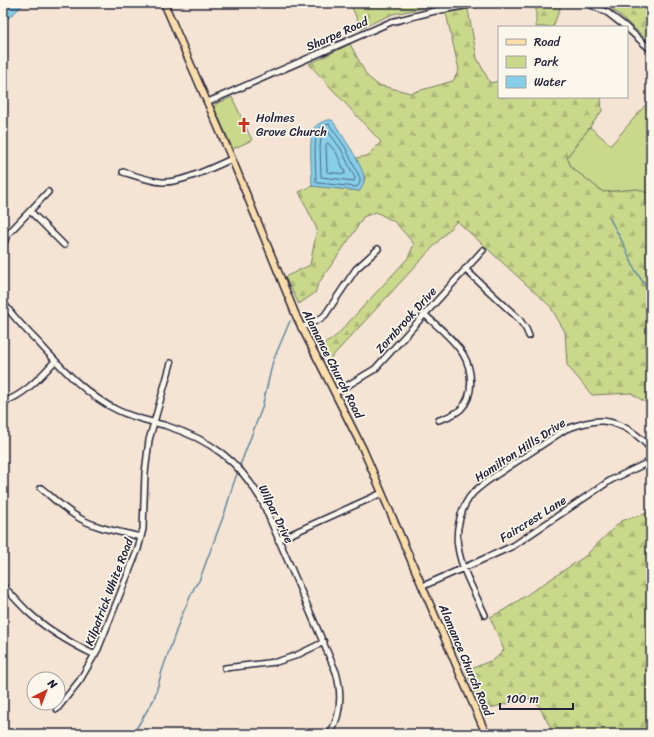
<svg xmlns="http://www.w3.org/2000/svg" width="654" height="737" font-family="Sriracha,sans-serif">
<defs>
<pattern id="forest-firs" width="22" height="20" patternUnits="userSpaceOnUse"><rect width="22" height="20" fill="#cad88b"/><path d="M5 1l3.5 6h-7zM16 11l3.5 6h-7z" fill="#adb979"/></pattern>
</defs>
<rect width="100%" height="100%" fill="#f5e4d3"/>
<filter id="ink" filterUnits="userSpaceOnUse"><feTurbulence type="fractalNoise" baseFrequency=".025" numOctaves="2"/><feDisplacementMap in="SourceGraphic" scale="8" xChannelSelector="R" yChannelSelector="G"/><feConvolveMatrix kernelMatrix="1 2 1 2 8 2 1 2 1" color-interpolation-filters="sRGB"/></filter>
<g filter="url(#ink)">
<path fill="#cad88b" stroke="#767d63" d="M 232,97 L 252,140 L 233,149 L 214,107 L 216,104 Z
M 647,103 L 651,107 L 651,195 L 638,189 L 603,192 L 571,167 L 567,157 L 590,127 L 611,145 Z"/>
<path fill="url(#forest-firs)" stroke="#767d63" d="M 350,3 L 451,3 L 393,14 L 361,28 Z
M 536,3 L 562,3 L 553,27 L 536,27 Z
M 601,3 L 651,3 L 651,43 L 617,13 Z
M 468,9 L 477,58 L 490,83 L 499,81 L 499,97 L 601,97 L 602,111 L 567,157 L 571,167 L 603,192 L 638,189 L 651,195 L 651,406 L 631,393 L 592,395 L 567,365 L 565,332 L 550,306 L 457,221 L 328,361 L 320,347 L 336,336 L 408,258 L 414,244 L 395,222 L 376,212 L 363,217 L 355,231 L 318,284 L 315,293 L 299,304 L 285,277 L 310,265 L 317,229 L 299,192 L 312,186 L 360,191 L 365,178 L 356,158 L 367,156 L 381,142 L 309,64 L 350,44 L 367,76 L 378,85 L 411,93 L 453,81 L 459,70 L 446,13 Z
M 651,512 L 651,734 L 554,734 L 534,697 L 482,710 L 466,671 L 495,659 L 504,650 L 490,617 L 504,610 L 584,557 L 621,521 Z"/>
<path fill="#87cee9" stroke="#5f89a3" d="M 3,3 L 25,3 L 3,23 Z
M 328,120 L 332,120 C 340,132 364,166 364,179 C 364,184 362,187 360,191 L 312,186 C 312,173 308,138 314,128 C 317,124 323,121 328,120 Z"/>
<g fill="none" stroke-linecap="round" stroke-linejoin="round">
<path stroke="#4a6781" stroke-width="1" d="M 329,124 L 345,147 L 360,178 L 360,183 L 357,187 L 318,183 L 316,182 C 316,171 313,139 318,130 C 320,127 325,125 329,124 Z
M 327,130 L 341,149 L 355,178 L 354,181 L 321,177 L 320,146 L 322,133 Z
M 328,143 L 336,152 L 345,172 L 345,174 L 327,172 L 326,146 Z"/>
<path stroke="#5f89a3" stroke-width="1.5" d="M 609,217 L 624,245 L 635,270 L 651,294
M 239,468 L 262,408 L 273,361 L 290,321
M 133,734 L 154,699 L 162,671 L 181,617 L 195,586 L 199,581 L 225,512 L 233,485 L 238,471"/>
<g stroke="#22223b" stroke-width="8">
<path id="minor" d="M 587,3 L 608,13 L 626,27
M 627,28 L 651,50
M 208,102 L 391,22 L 435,11 L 480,3
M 123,172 C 136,176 149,181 162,182 C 183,183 213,167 232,159
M 30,211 L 64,245
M 3,245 L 7,235 L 48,192
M 465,269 L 519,319 L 526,329 L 529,336
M 3,302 C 13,317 26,330 39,343 C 62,368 86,395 117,410 C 133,418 150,421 167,426 C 211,440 239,461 262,501 L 336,672 C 342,693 341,715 330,734
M 424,314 C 437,326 453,338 463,354 C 472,369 475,395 461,409 C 455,415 447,417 439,420
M 301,328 L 320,319 L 325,315 L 356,269 L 378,249
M 335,393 L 375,369 L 483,250
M 3,402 C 25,395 40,377 55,361
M 41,488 C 54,499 66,511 81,519 C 99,529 121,532 141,537
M 278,540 L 382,493
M 3,586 C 11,594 19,603 27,611 C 47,630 70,643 95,655
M 423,586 L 513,546 L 611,480 L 651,461
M 485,615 C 476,595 461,569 458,547 C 455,530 461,506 473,493 C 483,483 496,475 507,468 C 527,455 546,442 566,429 C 577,425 591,420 603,421 C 622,423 640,435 651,450
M 225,668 L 276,662 L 295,656 L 324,642
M 57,709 L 80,680 L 98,649 L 138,549 L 143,529 L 145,473 L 149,440 L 171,363"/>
</g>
<g stroke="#22223b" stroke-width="9">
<path id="major" d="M 164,3 L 232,159 L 297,318 L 363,449 L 486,734"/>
</g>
<use href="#minor" stroke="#fbf7ec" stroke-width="5"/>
<use href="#major" stroke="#fbddab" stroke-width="6"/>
</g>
</g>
<defs>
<g id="church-bare" transform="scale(1.2)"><path d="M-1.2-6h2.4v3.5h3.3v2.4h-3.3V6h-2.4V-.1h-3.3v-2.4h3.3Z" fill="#c8321e" stroke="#fbf7ec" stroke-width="2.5" paint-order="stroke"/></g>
</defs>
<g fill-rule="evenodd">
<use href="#church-bare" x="244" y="125"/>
</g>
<g text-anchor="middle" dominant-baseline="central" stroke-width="3.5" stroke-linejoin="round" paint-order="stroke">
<g font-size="12" fill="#22223b" stroke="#fbf7ec">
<text transform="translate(337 34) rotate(-24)">Sharpe Road</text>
<text transform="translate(406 320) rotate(-48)">Zornbrook Drive</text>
<text transform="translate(333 364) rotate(63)">Alamance Church Road</text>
<text transform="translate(520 450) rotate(-33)">Hamilton Hills Drive</text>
<text transform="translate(276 514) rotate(64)">Wilpar Drive</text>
<text transform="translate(533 519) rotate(-32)">Faircrest Lane</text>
<text transform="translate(109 592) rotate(-69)">Kilpatrick White Road</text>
<text transform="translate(466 660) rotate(67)">Alamance Church Road</text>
</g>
<g font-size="12" fill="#22223b" stroke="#fbf7ec" text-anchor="start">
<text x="256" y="118">Holmes<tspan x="256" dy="14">Grove Church</tspan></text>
</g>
</g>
<rect width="654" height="737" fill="none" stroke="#fbf7ec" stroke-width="16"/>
<rect x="8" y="8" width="638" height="721" fill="none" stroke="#22223b" stroke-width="1.5" filter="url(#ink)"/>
<rect x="498" y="26" width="130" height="72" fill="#fbf7ec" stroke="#a4a2a5"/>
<rect x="506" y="39" width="20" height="6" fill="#fbddab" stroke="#a4a2a5"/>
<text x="534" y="46" font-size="12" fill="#22223b">Road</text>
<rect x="506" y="56" width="20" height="12" fill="#cad88b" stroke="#a4a2a5"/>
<text x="534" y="66" font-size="12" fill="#22223b">Park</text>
<rect x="506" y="76" width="20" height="12" fill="#87cee9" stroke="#a4a2a5"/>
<text x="534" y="86" font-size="12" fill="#22223b">Water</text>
<g transform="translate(46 691) rotate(42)"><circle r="19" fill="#fbf7ec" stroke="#a4a2a5"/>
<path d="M0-3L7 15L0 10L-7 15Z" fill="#c8321e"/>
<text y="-6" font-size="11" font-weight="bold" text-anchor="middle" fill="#22223b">N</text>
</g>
<path d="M500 703v6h73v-6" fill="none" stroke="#22223b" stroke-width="2"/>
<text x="506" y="703" font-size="12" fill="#22223b" stroke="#fbf7ec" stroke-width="3" paint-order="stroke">100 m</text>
</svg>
